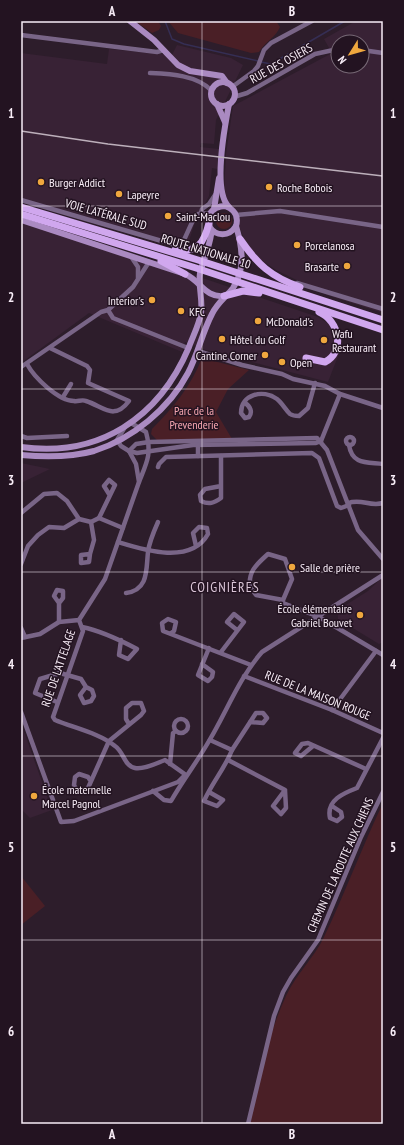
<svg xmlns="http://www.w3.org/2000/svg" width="404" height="1145" font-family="'PT Sans Narrow',sans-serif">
  <rect width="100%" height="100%" fill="#2d1d2b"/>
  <g fill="#382235" fill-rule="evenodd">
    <path d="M 356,21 L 383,21 L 383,313 L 327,295 L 276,270 L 258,258 L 246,243 L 224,191 L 226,154 L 233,106 L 332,53 L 324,39 ZM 338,42 L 362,42 L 362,66 L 338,66 Z"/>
    <polygon points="177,45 231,58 243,65 216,120 214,144 201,143 200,147 219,149 217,169 212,168 209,196 194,225 189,241 180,247 170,246 21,202 21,53 107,64 109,49 172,55"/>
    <polygon points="21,217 318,317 340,331 342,346 328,382 206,350 185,342 182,352 89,313 21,363"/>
    <polygon points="21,463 50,469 21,483"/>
    <polygon points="383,577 383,642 379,644 338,619 338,610 368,591"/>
    <polygon points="22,726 52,810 30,818 21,809"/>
  </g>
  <g fill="#4a1f26">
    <polygon points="135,21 158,21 161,26 159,30 152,33"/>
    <path d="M 168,21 L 276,21 L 280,27 C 276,37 265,42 259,52 L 251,53 L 178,33 Z"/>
    <circle cx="224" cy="221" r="8"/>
    <path d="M 202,358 L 249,370 L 228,389 L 216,412 L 232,439 L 157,440 L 151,434 L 152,429 C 173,408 191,386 202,358 Z"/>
    <path d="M 383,803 L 383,1124 L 248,1124 C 259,1080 267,1037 286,996 C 296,974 314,958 324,937 C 345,893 362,847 383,803 Z"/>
    <polygon points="21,876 45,906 21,925"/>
  </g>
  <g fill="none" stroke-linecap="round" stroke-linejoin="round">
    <g stroke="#352e54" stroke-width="1.5">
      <polyline points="165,21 172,39 184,44 258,61"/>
      <polyline points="261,62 271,64 345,21"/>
    </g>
    <g stroke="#796587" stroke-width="4.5">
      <polyline points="21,35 157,52 164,50"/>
      <polyline points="362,50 383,53"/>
      <path d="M 150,73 C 171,74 196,75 211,90"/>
      <polyline points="232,87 254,71 258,66 264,50 271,43 312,21"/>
      <polyline points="234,97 247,93 315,54 338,49"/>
      <polyline points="21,200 172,244 177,244 184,240 194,218 198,214 211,213"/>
      <polyline points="201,213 202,209 209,204 215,195"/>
      <polyline points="236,215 280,211 383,227"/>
      <polyline points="194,218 198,217 208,219"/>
      <polyline points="132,258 138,267 138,278"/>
      <polyline points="149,262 133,287 108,310 113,318 188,348"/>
      <polyline points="297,283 383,309"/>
      <polyline points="198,351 242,365 282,374 293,379 325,386 340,394 383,408"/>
      <path d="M 27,364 C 34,377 58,401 74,401 C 78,402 82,399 86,401 C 104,407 114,421 129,401 L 88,383 L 90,370 L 87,366 L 50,348"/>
      <polyline points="21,367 101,312 108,310"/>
      <polyline points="63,397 71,384"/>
      <path d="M 245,403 C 250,406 253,412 249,417 L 245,418 L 241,413 C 241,394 263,389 277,399 C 282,403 285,409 290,414 C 293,416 295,416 299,416 L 308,408 L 315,383"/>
      <path d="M 131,423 L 146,432 C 152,454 147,462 139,482"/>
      <path d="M 125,427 L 117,440 L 121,446 L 129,451 L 136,464 L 139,482 L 105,579 L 79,620 L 83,631 L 53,717 L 55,720 C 74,728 99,733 115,746 C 124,752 124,766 135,768 C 144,770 157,763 165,760 L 186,775"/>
      <polyline points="21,436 27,438 67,436"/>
      <circle cx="350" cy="441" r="4"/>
      <polyline points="321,441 340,394"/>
      <path d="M 349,445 C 352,465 367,462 383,464"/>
      <polyline points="129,451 136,444 149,442 317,438 327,450 358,530 383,559"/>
      <polyline points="129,451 137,453 193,445 316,443 321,441"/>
      <polyline points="198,456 198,445"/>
      <polyline points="158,467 159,464 166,457 312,453 319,458 337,506 341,508 349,505"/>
      <path d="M 221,486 L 205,489 L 200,495 L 201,501 C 209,505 214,503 221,498 L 221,456"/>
      <path d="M 348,503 C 362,498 369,507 383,503"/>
      <polyline points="21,513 44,494 57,493 67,501 79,519"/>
      <polyline points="99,518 115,485 109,480 104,486 109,494"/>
      <path d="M 118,542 C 144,550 191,565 208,534 L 207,528 L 199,527 L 193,533 L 196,546"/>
      <polyline points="90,554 89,562 81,563 81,555 90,554 94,540 91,522"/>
      <polyline points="21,564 28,546 38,535 49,527 64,528 79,519 91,522 99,518 123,528"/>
      <path d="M 126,593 C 149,590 146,569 148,552 C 149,543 154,531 158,522"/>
      <path d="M 283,600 L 256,595 L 250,587 C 248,571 257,564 268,554 L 285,559 L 292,579 L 283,600 L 283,603 L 319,617 L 383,655"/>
      <polyline points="59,603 63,598 63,591 57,590 54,596 59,603 59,622"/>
      <path d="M 82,627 C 102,631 120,640 137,649 L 128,659 L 119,655 L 121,640"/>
      <polyline points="21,628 25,637"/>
      <polyline points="171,633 174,631 176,622 168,619 162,623 163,631 251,665"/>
      <polyline points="21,638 40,634 59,622 79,620"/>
      <polyline points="221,652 244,622 234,614 227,622 237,630"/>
      <polyline points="202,664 213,672 212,677 208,681 198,675 209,648"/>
      <polyline points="244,676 332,710 383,733"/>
      <polyline points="57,702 35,693 40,679 60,673 81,679 86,687 80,695 84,703 91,701 94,696 92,690 86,687"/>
      <polyline points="332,710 376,651"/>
      <polyline points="21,712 61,822 74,821 178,782 183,777"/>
      <circle cx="181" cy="726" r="7"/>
      <polyline points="210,740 232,750 256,713 263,713 267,718 263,723 250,722"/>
      <polyline points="313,746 301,756 295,753 302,744 308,743 366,769"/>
      <polyline points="228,760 285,790 286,808 281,814 273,806 285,790"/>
      <polyline points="170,764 173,733 176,731"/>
      <polyline points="90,780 88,777 79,774 75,777 74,785 76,789 84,790 88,788 109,741 141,715 144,711 141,703 132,703 126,708 126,719 129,724"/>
      <path d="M 153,791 L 164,800 L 171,801 C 183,780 197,762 209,741 C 227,711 239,678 262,652 L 383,575"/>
      <path d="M 209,792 L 223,800 L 217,806 L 204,801 C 212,783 225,768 232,750"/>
      <path d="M 332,806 L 341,812 L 342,817 L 337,821 L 330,818 C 326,800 344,793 357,788 L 383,738"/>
      <polyline points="248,1124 274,1016 283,992 291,978 318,940 361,837 383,792"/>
    </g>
    <g stroke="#aa8ac1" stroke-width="6">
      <polyline points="130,21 154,40 178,65 190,71 222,76 227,83"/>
      <circle cx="223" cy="94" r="12"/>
      <polyline points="217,104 225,122"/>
      <path d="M 229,207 C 212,191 225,125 229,104"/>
      <polyline points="214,209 219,178"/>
      <path d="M 21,220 L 185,274 C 201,281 205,298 224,296"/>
      <path d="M 21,447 C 99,458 159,418 189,347 C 193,336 199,325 201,313 C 203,300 198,286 200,273 C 203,261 209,248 211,235 C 211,228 207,222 210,214 C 212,209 219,206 225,206 C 234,209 239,216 236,226 C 229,237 216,237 209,226"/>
      <path d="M 21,455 C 43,457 72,457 94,451 C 132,439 169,409 188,373 C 198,354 202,333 212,314 C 217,303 226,297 233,288 C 246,269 242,246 236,226"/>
    </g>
    <g stroke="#d0a7ee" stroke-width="7">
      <polyline points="21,207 198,260 383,320"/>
      <polyline points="21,214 196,268 383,330"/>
      <path d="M 240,239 C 257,264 271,277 300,287"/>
      <path d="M 175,250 C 198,253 204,243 209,223"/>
      <polyline points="161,261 185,274"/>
      <polyline points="224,296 243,291 259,293"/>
      <path d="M 306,358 L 325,362 C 345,352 340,321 319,312"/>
    </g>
    <polyline stroke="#bdb0bb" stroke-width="1.5" points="21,131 108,144 383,176"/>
  </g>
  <path fill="none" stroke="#f8edf7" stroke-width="1" stroke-opacity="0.55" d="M 202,21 L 202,1124M 21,206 L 383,206M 21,389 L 383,389M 21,572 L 383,572M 21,756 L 383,756M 21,940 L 383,940"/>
  <g fill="#efa73e" stroke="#231321" stroke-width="1.5">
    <circle cx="41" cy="182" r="4"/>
    <circle cx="269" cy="187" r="4"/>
    <circle cx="119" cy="194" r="4"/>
    <circle cx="168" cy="216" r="4"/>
    <circle cx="297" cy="245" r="4"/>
    <circle cx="347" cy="266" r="4"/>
    <circle cx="152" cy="300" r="4"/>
    <circle cx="181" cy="311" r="4"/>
    <circle cx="258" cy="321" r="4"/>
    <circle cx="222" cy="339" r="4"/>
    <circle cx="324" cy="340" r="4"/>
    <circle cx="265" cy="355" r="4"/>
    <circle cx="282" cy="362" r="4"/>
    <circle cx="292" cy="567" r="4"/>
    <circle cx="360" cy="615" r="4"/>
    <circle cx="34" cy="796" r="4"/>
  </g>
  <g text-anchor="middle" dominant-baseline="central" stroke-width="3" stroke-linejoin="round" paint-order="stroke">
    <g font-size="12" fill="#f8edf7" stroke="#231321">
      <text transform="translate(281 63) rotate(-29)">RUE DES OSIERS</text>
      <text transform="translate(106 214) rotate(16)">VOIE LATÉRALE SUD</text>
      <text transform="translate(206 251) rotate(17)">ROUTE NATIONALE 10</text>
      <text transform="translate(58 668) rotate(-71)">RUE DE L'ATTELAGE</text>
      <text transform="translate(318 695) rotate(22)">RUE DE LA MAISON ROUGE</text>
      <text transform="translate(340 865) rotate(-66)">CHEMIN DE LA ROUTE AUX CHIENS</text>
    </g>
    <g font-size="12" fill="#f8edf7" stroke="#231321" text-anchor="start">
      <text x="49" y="182">Burger Addict</text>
      <text x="277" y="187">Roche Bobois</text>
      <text x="127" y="194">Lapeyre</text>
      <text x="176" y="216">Saint-Maclou</text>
      <text x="305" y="245">Porcelanosa</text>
      <text x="339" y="266" text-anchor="end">Brasarte</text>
      <text x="144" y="300" text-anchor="end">Interior's</text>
      <text x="189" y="311">KFC</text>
      <text x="266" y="321">McDonald's</text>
      <text x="332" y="333">Wafu<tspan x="332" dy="14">Restaurant</tspan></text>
      <text x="230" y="339">Hôtel du Golf</text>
      <text x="257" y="355" text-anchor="end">Cantine Corner</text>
      <text x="290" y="362">Open</text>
      <text x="300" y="567">Salle de prière</text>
      <text x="352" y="608" text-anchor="end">École élémentaire<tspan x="352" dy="14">Gabriel Bouvet</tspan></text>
      <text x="42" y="789">École maternelle<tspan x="42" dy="14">Marcel Pagnol</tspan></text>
    </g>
    <g font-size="12" fill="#f8a7b1" stroke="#231321">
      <text x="194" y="410">Parc de la<tspan x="194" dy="14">Prevenderie</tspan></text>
    </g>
    <g font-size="14" letter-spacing="1" fill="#d9c4d6" stroke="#231321">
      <text x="225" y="587">COIGNIÈRES</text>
    </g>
  </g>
  <rect width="404" height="1145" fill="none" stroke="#231321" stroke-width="44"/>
  <g transform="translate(350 54) rotate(233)"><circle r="19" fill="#231321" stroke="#786a77"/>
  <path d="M0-3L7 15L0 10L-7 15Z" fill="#efa73e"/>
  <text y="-6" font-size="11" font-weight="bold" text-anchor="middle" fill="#f8edf7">N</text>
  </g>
  <rect x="22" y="22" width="360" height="1101" fill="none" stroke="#f8edf7" stroke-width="1.5"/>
  <g font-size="13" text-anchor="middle" font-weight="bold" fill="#f8edf7">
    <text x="112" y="16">A</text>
    <text x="292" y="16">B</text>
    <text x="11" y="118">1</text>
    <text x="393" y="118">1</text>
    <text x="11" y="302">2</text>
    <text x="393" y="302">2</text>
    <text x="11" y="485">3</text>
    <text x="393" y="485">3</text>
    <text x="11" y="669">4</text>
    <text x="393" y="669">4</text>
    <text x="11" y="852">5</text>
    <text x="393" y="852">5</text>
    <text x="11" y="1036">6</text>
    <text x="393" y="1036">6</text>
    <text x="112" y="1139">A</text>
    <text x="292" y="1139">B</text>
  </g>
</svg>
